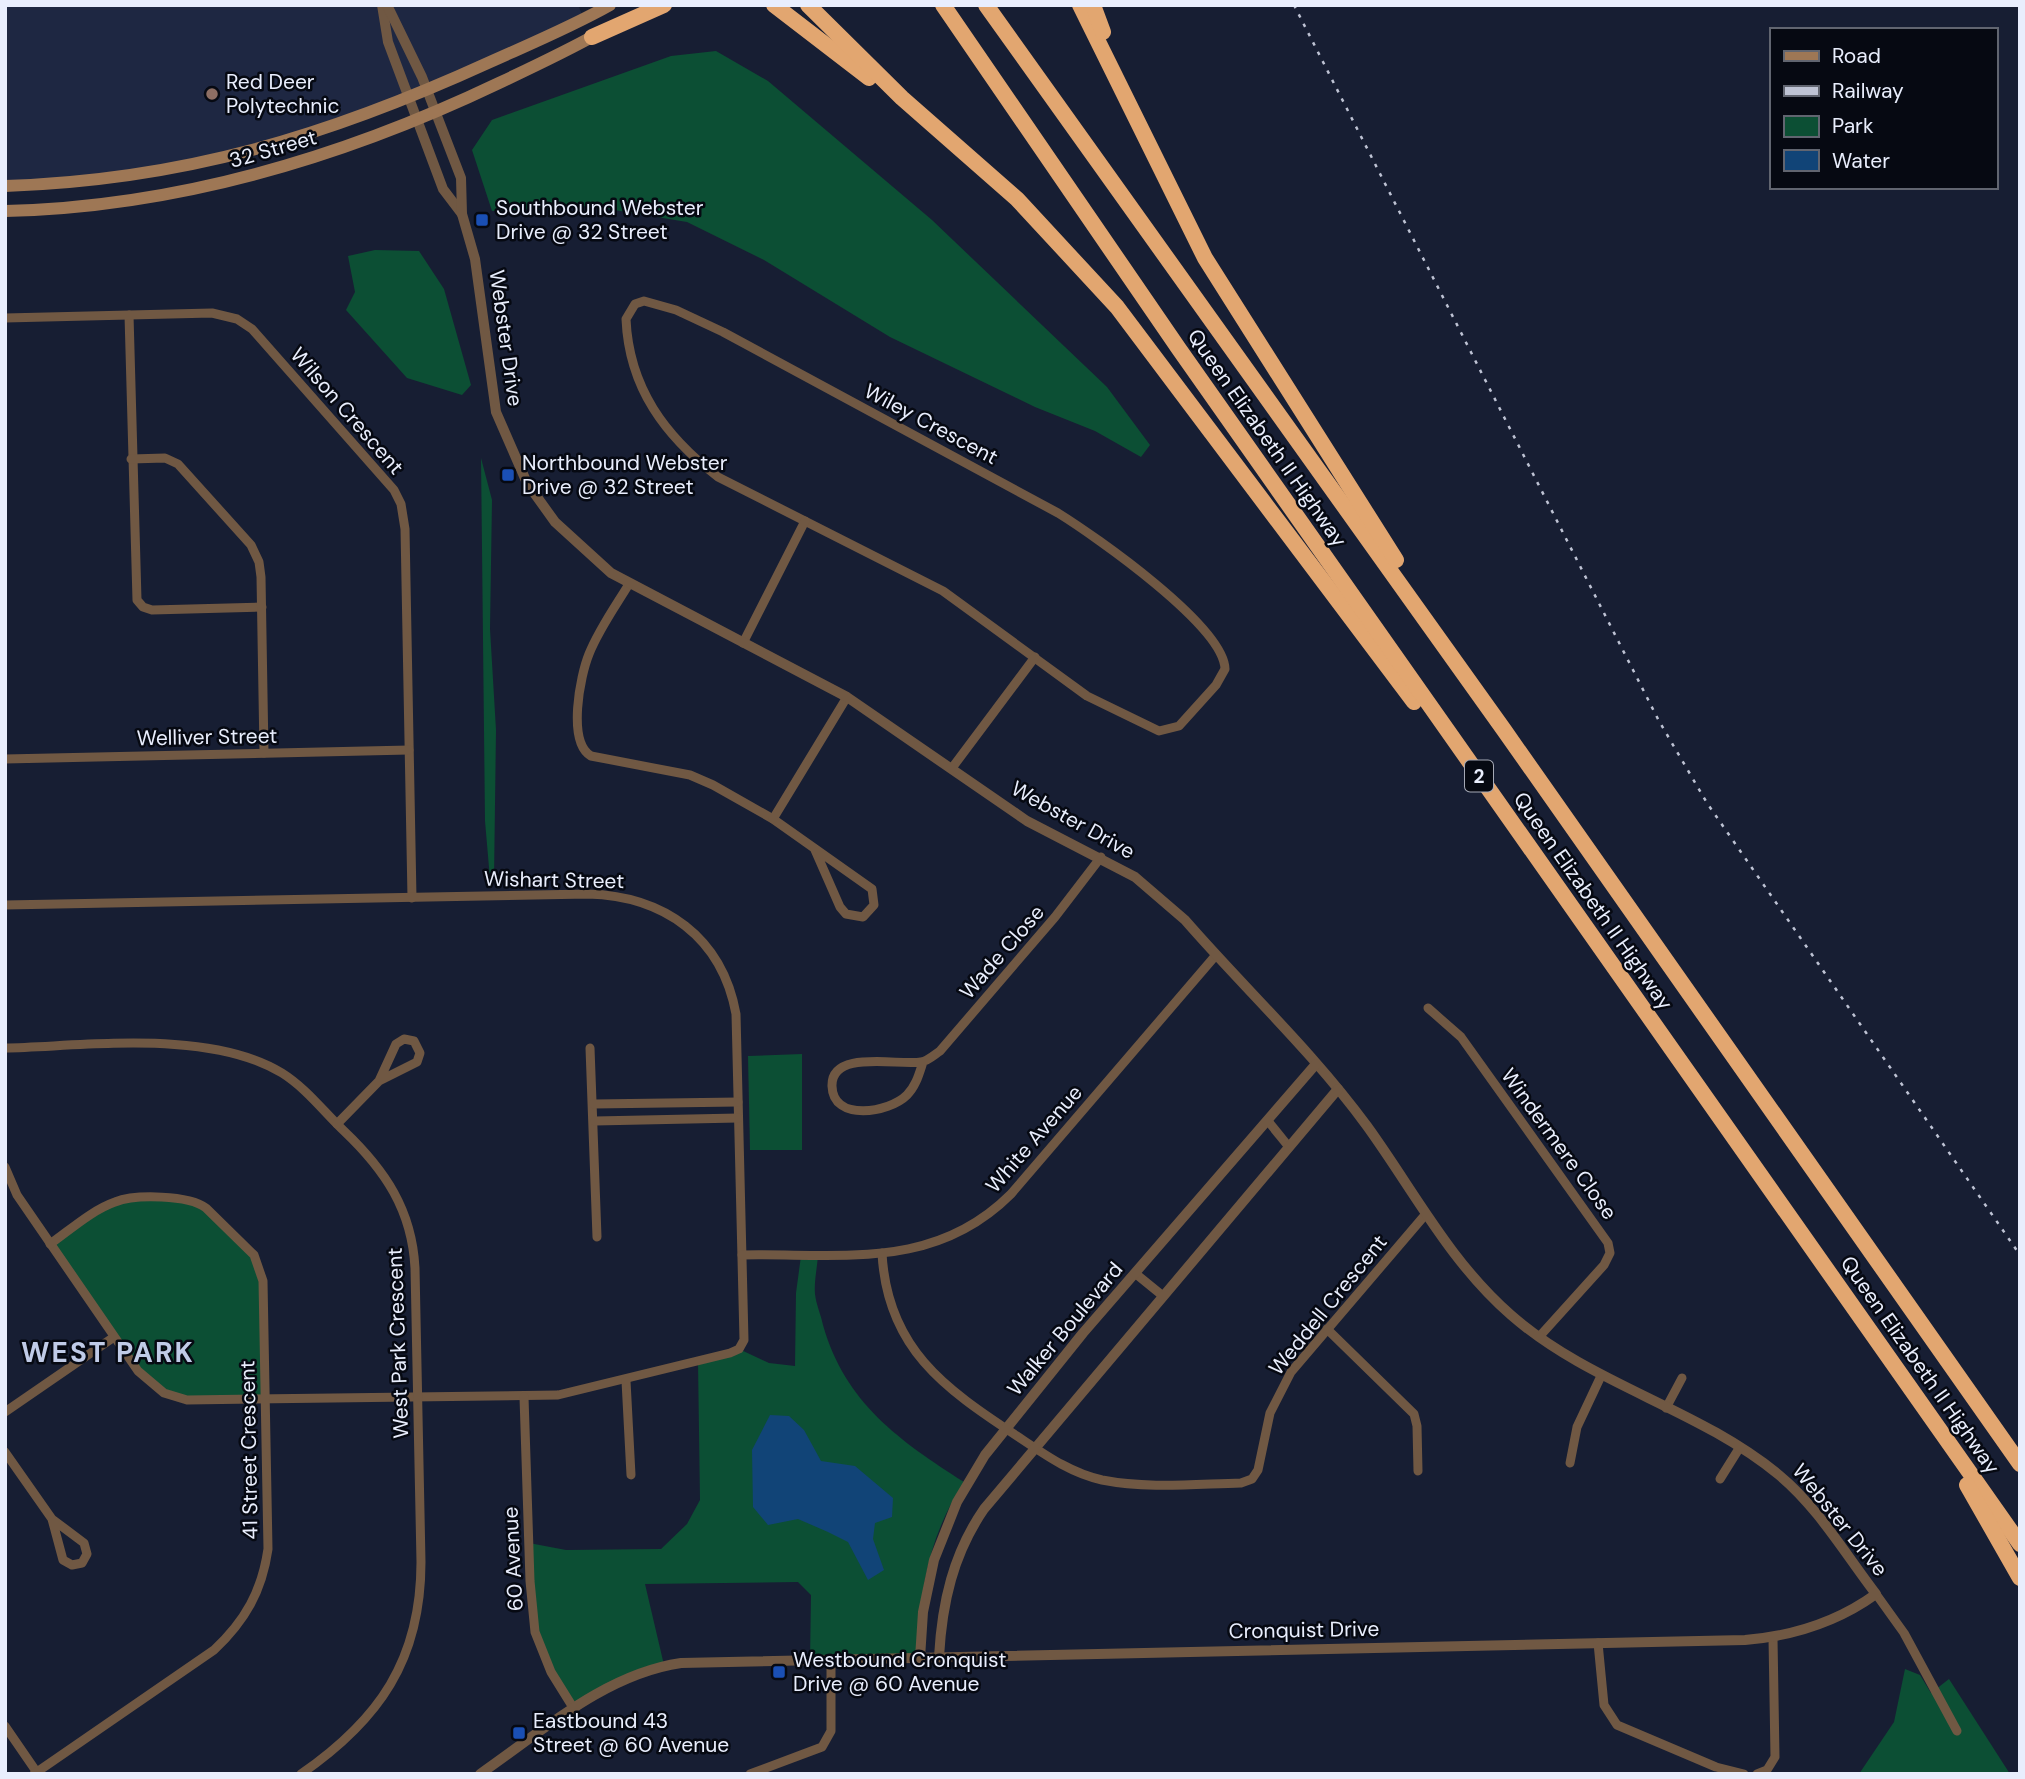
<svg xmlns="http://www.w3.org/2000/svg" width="2025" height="1779" font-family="'DM Sans',sans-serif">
  <rect width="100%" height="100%" fill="#171e33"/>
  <polygon fill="#1e2742" points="5,5 578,5 584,19 428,91 236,156 5,186"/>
  <g fill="#0c4f34">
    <polygon points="716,51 768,81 932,220 1107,387 1150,445 1141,457 1095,431 1035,407 890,337 764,260 687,222 590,206 492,211 472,150 492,120 671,56"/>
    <polygon points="375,250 419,251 444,289 471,385 462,395 407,378 346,310 355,292 348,256"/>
    <polygon points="481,458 492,500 490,629 496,730 494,879 490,879 485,821"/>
    <polygon points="802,1054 802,1150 750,1150 748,1056"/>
    <polygon points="121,1200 193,1201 258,1262 266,1401 200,1401 154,1386 50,1244"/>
    <path d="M 801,1256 L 818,1256 C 817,1268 814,1282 815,1294 C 816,1304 821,1315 823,1325 C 845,1403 900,1441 964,1482 C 929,1535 917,1596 920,1658 L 810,1661 L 811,1595 L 798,1582 L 645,1584 L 664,1665 L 574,1709 L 535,1632 L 529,1543 L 566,1550 L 661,1549 L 687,1524 L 700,1500 L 698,1362 L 739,1349 L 769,1363 L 795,1366 L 796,1293 Z"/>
    <polygon points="1905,1669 1920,1675 1931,1693 1949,1679 2010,1774 1859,1774 1894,1722"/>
  </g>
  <polygon fill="#147" points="770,1415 789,1416 804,1430 821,1461 855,1466 893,1498 892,1517 875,1523 873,1539 884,1570 868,1580 848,1542 828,1532 798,1519 768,1525 753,1507 752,1450"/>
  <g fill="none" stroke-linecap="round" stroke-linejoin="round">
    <g stroke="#705843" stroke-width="9">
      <path d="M 644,301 L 676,310 L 723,332 L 1058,513 C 1095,536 1224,626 1225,669 L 1216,685 L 1179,726 L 1159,731 L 1087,696 L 943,591 L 718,477 C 665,436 629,388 626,319 L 635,304 Z"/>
      <polyline points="129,315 137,600 143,607 152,610 262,607"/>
      <polyline points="5,318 212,313 237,319 252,329 394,490 401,504 405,529 412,898"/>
      <polyline points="131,459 165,458 178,464 251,545 259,562 261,577 264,753"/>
      <path d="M 629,584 C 615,607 599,629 589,654 C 580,676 567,742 591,756 L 690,775 L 713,785 L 773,819 L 872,889 L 874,905 L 863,917 L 846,914 L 840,907 L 815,850"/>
      <polyline points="743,643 805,521"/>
      <polyline points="5,759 409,750"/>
      <polyline points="952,768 1035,657"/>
      <polyline points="773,819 847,697"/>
      <path d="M 5,905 L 588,894 C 664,896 722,937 736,1014 L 744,1340 L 739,1349 L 730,1353 L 558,1395 L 187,1400 L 164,1393 L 138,1371 L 17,1195 L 5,1167"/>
      <polyline points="1428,1008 1461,1037 1608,1243 1610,1253 1604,1265 1539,1337"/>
      <path d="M 5,1048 C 88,1046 210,1029 282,1073 C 306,1088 324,1112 344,1131 C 385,1170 412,1210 415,1268 L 421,1562 C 421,1660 379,1720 301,1774"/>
      <polyline points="590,1048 597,1237"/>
      <path d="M 923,1062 C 919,1074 916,1086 907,1095 C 889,1113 833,1122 832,1086 C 831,1049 899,1066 921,1062 C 928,1061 934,1055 940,1051 L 1055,917 L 1101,857"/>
      <polyline points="594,1104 738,1102"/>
      <polyline points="595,1121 738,1118"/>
      <polyline points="1268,1121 1289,1147"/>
      <polyline points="337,1124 379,1081 417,1062 420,1053 414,1041 404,1039 396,1044 379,1081"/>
      <path d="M 882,1253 C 887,1348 944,1388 1017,1436 C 1044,1454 1070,1473 1102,1480 C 1148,1489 1195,1484 1241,1483 L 1252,1479 L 1258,1470 L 1270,1413 L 1291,1372 L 1425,1215"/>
      <path d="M 742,1255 C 842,1253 934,1271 1011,1194 L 1216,955"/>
      <polyline points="1136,1274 1163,1296"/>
      <polyline points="1327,1329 1414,1414 1417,1426 1418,1471"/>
      <polyline points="626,1381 631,1475"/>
      <polyline points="524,1397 530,1581 535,1632 551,1672 574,1709"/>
      <polyline points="1666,1408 1682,1378"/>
      <polyline points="5,1412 114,1337"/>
      <polyline points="5,1452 52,1519 84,1543 87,1554 82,1563 72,1565 63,1560 52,1519"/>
      <polyline points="1570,1463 1577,1427 1601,1376"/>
      <polyline points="1720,1479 1740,1447"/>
      <polyline points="1876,1594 1904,1633 1957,1731"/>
      <polyline points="1598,1643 1604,1705 1617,1725 1716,1767 1744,1774"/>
      <polyline points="5,1726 38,1774"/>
      <path d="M 34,1774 L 214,1650 C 245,1621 262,1591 268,1549 L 263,1281 L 254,1255 L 206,1208 C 189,1195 135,1194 115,1202 C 92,1210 70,1230 50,1244"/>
      <polyline points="750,1774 822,1747 831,1731 831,1660"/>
      <polyline points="1757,1774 1767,1770 1775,1757 1773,1638"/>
    </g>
    <g stroke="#705843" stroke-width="10">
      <polyline points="382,5 388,42 443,189 462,214"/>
      <path d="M 387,5 L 422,77 L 461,178 L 462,214 L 475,259 L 496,412 L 527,483 L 555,522 L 611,573 L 847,697 L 1027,821 L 1135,877 L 1185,920 C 1245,989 1313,1052 1367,1126 C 1414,1191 1450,1262 1511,1315 C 1591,1385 1698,1408 1779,1475 C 1817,1506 1846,1555 1876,1594 C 1836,1623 1793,1636 1745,1640 L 681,1663 C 605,1674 541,1732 480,1774"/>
      <path d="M 939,1657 C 942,1603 953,1554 984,1509 L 1338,1089"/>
      <polyline points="920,1658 923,1612 934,1560 957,1502 985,1455 1083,1333 1316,1064"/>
    </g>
    <g stroke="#9e7755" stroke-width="12">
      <path d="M 5,186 C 184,180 328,136 490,62 C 530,44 571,27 610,5"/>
      <path d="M 5,211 C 179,207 344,157 499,83 C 533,67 567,51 599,33"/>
    </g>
    <g stroke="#e2a670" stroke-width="16">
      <polyline points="774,5 869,78"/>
      <polyline points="808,5 902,98 1017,199 1117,307 1414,702"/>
      <polyline points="943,5 1179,349 2020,1544"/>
      <polyline points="986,5 1504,730 2020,1464"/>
      <polyline points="1080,5 1205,258 1396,560"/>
      <polyline points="1093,5 1103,32"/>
      <polyline points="592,37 664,5"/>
      <polyline points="1967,1485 2020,1578"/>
    </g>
    <polyline stroke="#bec3d4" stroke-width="2.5" stroke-dasharray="3.5 7" stroke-linecap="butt" points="1294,5 1659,721 1707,803 2020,1255"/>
  </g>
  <circle fill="#8d6e63" stroke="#060912" stroke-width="2.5" cx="212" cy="94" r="7"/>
  <g fill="#1a4fb4" stroke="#060912" stroke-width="2.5">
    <rect x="475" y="213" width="14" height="14" rx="3.5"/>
    <rect x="501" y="468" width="14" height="14" rx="3.5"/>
    <rect x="772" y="1665" width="14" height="14" rx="3.5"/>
    <rect x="512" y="1726" width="14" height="14" rx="3.5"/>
  </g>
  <g text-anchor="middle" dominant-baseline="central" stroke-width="5" stroke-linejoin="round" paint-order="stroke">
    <rect fill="#060912" stroke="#a5a9b6" stroke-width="2" x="1465" y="760.5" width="28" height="31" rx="5"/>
    <g font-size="19" font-weight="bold" fill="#e9eefd">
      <text x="1479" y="776">2</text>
    </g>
    <g font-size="21" fill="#e9eefd" stroke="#060912" text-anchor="start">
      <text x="226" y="82">Red Deer<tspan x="226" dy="24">Polytechnic</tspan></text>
      <text x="496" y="208">Southbound Webster<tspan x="496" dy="24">Drive @ 32 Street</tspan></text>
      <text x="522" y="463">Northbound Webster<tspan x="522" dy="24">Drive @ 32 Street</tspan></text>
      <text x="793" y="1660">Westbound Cronquist<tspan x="793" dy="24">Drive @ 60 Avenue</tspan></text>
      <text x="533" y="1721">Eastbound 43<tspan x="533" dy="24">Street @ 60 Avenue</tspan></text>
    </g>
    <g font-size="21" fill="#e9eefd" stroke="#060912">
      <text transform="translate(273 149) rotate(-16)">32 Street</text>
      <text transform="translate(506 338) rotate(82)">Webster Drive</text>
      <text transform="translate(347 411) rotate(49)">Wilson Crescent</text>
      <text transform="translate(931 424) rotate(28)">Wiley Crescent</text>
      <text transform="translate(1267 438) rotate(55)">Queen Elizabeth II Highway</text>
      <text transform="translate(207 737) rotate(-1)">Welliver Street</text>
      <text transform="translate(1073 820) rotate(29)">Webster Drive</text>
      <text transform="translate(554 880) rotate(1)">Wishart Street</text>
      <text transform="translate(1593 901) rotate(55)">Queen Elizabeth II Highway</text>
      <text transform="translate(1002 952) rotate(-49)">Wade Close</text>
      <text transform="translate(1034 1139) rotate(-49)">White Avenue</text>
      <text transform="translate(1559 1144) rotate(54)">Windermere Close</text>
      <text transform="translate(1328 1305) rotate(-51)">Weddell Crescent</text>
      <text transform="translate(1065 1329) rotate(-50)">Walker Boulevard</text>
      <text transform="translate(398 1343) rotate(-92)">West Park Crescent</text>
      <text transform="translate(1920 1365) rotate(55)">Queen Elizabeth II Highway</text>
      <text transform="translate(249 1450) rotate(-91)">41 Street Crescent</text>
      <text transform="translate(1840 1520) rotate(51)">Webster Drive</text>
      <text transform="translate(513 1559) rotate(-93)">60 Avenue</text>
      <text transform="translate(1304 1630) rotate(-1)">Cronquist Drive</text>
    </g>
    <g font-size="28" font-weight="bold" letter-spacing="2" fill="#c0cbe7" stroke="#060912">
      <text x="108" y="1352">WEST PARK</text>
    </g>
  </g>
  <rect width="2025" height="1779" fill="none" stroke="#e9eefd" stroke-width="14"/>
  <rect x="1770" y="28" width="228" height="161" fill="#060912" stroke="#616570" stroke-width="2"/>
  <rect x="1784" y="51" width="35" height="10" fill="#9e7755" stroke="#616570" stroke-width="2"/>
  <text x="1832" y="63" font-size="21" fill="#e9eefd">Road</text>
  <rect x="1784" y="86" width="35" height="10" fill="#bec3d4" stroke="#616570" stroke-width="2"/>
  <text x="1832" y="98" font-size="21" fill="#e9eefd">Railway</text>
  <rect x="1784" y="116" width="35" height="21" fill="#0c4f34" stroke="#616570" stroke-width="2"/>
  <text x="1832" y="133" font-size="21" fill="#e9eefd">Park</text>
  <rect x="1784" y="150" width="35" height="21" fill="#114477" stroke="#616570" stroke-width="2"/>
  <text x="1832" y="168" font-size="21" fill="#e9eefd">Water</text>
</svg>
